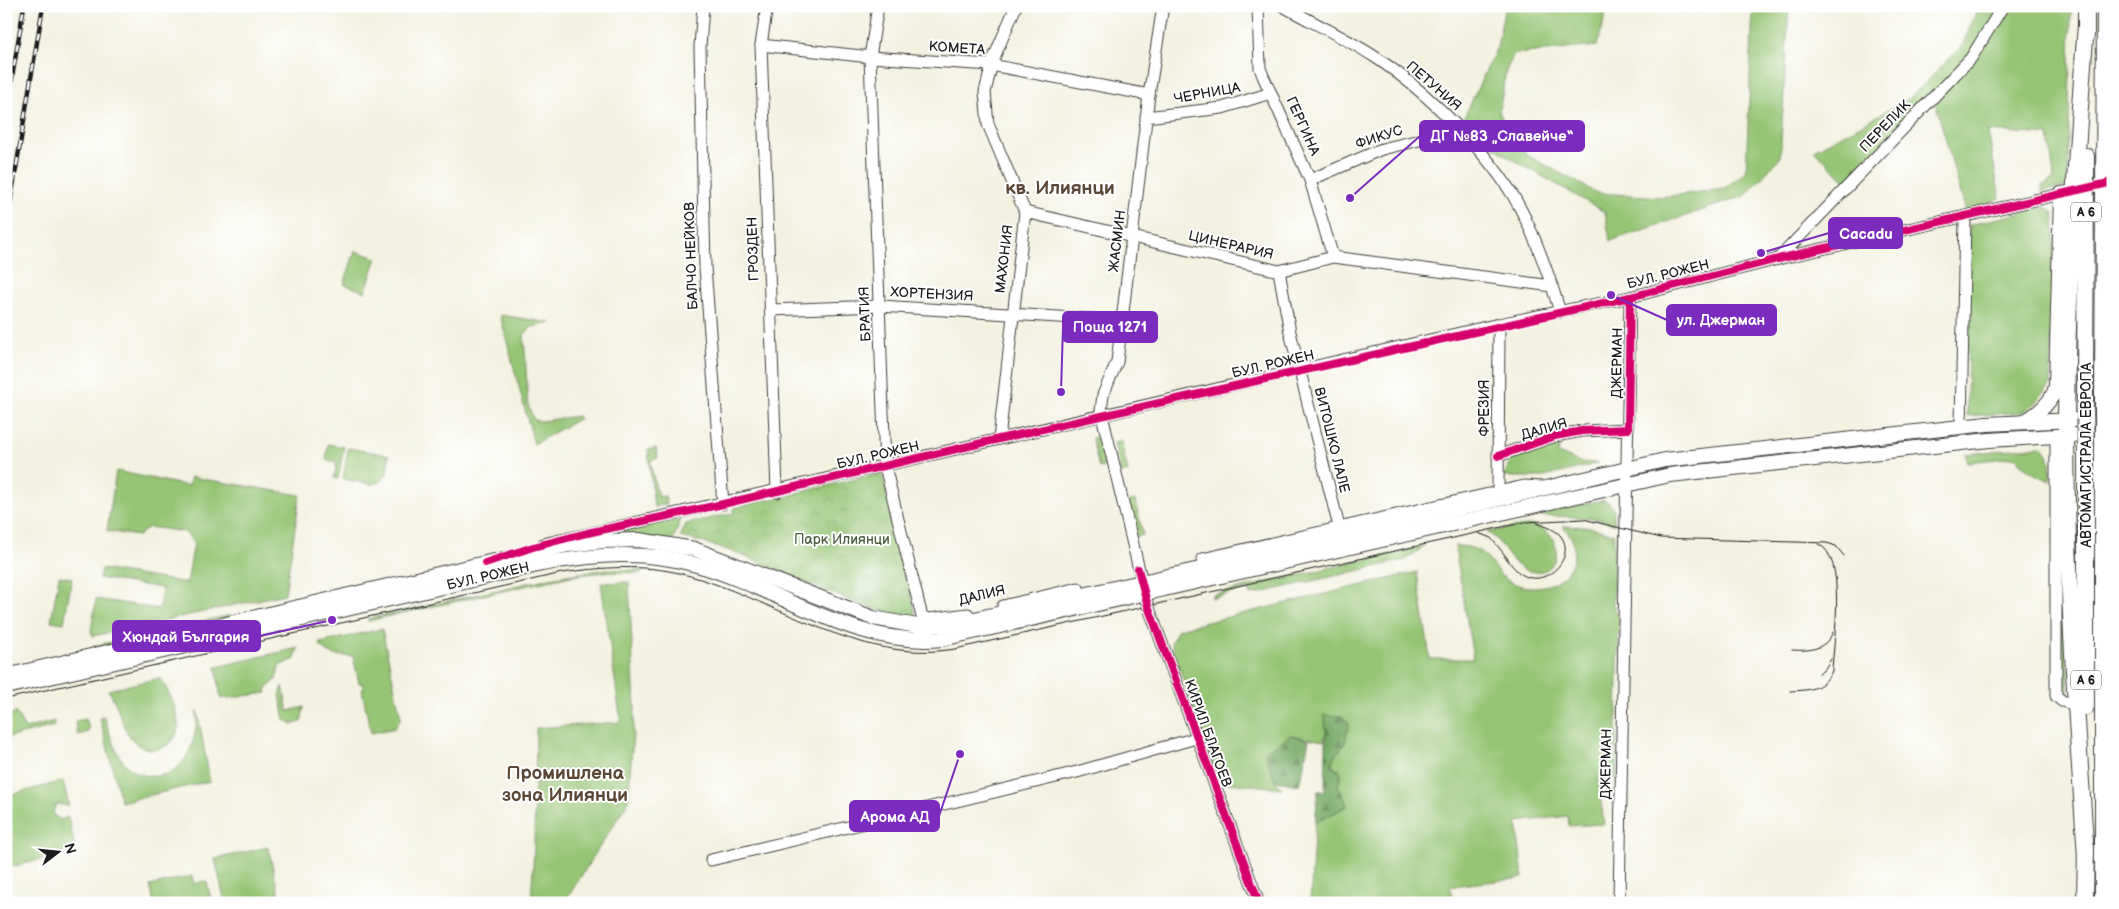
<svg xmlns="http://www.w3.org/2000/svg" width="2119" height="909" font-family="'Balsamiq Sans',sans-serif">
  <defs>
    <pattern id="forest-firs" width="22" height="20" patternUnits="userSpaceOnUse" patternTransform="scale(1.25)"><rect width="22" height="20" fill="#78aa66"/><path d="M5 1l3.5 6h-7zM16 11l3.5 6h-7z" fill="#628a53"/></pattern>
    <pattern id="park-crowns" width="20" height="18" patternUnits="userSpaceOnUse" patternTransform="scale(1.25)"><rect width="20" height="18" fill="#96c574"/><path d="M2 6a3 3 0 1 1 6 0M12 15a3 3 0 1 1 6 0" fill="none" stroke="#81a964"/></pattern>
  </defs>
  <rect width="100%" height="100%" fill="#fff"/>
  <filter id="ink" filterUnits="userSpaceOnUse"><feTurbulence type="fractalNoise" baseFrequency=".02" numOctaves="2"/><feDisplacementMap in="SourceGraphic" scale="10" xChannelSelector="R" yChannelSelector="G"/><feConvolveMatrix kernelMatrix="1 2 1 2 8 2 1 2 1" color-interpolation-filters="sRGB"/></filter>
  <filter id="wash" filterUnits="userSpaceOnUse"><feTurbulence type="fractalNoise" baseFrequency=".0096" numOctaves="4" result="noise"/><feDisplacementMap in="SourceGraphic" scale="20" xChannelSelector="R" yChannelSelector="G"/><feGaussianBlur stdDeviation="1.12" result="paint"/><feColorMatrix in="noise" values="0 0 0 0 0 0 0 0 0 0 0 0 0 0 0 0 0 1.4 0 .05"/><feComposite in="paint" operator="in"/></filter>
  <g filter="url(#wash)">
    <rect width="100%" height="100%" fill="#f3f1e0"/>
    <g fill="#96c574" stroke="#597048">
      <polygon points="1505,6 1608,6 1597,46 1514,54 1506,71 1499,112 1509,131 1527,155 1597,193 1662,197 1723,189 1746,172 1753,6 1789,6 1780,158 1745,196 1610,241 1605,212 1512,159 1461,124 1497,47"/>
      <polygon points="1979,6 2071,6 2068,186 2042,192 2042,186 2054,179 2049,135 1988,131 2000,198 1966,212 1934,98 1849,184 1814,150 1909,99 1962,46"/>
      <polygon points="2046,207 2053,212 2055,217 2050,386 2030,408 2023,412 1967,416 1969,225"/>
      <polygon points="355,251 377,258 365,292 344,284"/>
      <polygon points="500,315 551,323 532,327 524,335 528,405 534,420 542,421 578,416 580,418 534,444"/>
      <polygon points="2042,426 2043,430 1968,435 1710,463 1654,472 1653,469 1676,464 1929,435"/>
      <polygon points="1099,436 1106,466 1099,468 1092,438"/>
      <polygon points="1561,440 1558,453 1579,462 1599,463 1544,477 1504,477 1511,460 1517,455"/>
      <polygon points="1121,441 1128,472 1121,473 1114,443"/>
      <polygon points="328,444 344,447 338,479 334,478 337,462 326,460"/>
      <path d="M 2041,446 C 2053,455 2050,468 2050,481 L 2029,471 L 2016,457 L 1967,462 L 1966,454 Z"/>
      <polygon points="348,448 389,455 387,473 381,482 371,484 343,479"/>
      <polygon points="656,448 658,458 650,461 658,497 665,496 667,504 654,507 648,450"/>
      <polygon points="2060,461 2069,700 2061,695"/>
      <polygon points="116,471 188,486 191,477 300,495 285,594 93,636 91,631 96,599 159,609 162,588 99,578 101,569 187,583 194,543 185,532 149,527 138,536 107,531"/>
      <polygon points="1135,500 1143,535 1136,537 1128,502"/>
      <path d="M 1603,500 C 1616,504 1614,513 1614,524 C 1588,514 1560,518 1532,515 Z"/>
      <polygon points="681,519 673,540 588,536"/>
      <path d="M 1532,525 C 1568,533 1561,579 1529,571 C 1509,566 1504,541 1487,532 Z"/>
      <path d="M 1562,526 L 1589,527 L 1614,534 L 1613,605 L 1619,618 L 1616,778 L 1598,779 L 1604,824 L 1569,826 L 1568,816 L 1517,822 L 1523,878 L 1450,886 L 1453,903 L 1310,903 L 1315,823 L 1347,806 L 1338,788 L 1332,761 L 1345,743 L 1325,715 L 1327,730 L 1324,741 L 1290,735 L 1275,781 L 1282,788 L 1218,782 L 1171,643 L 1178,629 L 1417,572 L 1430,659 L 1473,659 L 1455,546 C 1462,546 1471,547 1477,550 C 1488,556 1493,568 1502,576 C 1525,597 1572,588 1574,553 C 1575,542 1570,533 1562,526 Z"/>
      <polygon points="1425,546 1405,560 1251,595 1249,589 1212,598 1212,595"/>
      <polygon points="605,569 641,570 641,573 606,572 570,576 368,621 368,619 550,578"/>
      <polygon points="59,576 72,578 64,623 51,621"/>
      <polygon points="629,582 635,708 628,802 564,903 531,903 534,849 536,728 621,722 601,583"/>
      <polygon points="231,615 232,617 97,647 92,646"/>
      <path d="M 382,629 L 401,718 L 395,728 L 371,733 L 362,690 L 364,689 L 362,683 L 359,683 L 353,656 C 339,656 326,656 319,643 Z"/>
      <polygon points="298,648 295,659 279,666 276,680 266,689 267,693 221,699 216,667"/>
      <path d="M 160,678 C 168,689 178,710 178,724 C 179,746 153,756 137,744 C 121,732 120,705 108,690 Z"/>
      <polygon points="283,686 288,711 304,707 301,722 293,724 285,720 280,695"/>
      <path d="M 197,710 L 210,781 L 121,802 L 100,718 L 104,716 C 110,733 115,756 129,768 C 136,774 145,776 154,776 C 187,776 198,738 197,710 Z"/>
      <polygon points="16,713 25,729 54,721 55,726 6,738 6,715"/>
      <polygon points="86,719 89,728 88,732 78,735 75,721"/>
      <polygon points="63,781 69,806 57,804 54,809 53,814 60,820 68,817 76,851 6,868 6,796"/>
      <polygon points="268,847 281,903 225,903 215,859"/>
      <polygon points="192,876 194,884 204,881 207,883 212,903 154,903 150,886"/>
    </g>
    <g fill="url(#forest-firs)" stroke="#4a6341">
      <path d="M 1324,715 L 1342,716 L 1349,724 L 1345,743 L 1332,761 L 1332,767 L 1341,771 L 1338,787 L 1343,792 L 1347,806 L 1315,823 L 1318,791 L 1325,791 C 1325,767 1328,736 1324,715 Z"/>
      <polygon points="1290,735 1309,740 1300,785 1275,781 1265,752"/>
    </g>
    <path fill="url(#park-crowns)" stroke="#597048" d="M 882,473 L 916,615 L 914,616 C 887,615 859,604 834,594 C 783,574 733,547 680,537 L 686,524 L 734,513 L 733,508 Z"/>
  </g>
  <g filter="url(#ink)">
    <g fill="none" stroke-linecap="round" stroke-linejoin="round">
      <polyline stroke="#d3d1c3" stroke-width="11" stroke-dasharray="11 5.5" stroke-linecap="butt" points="2079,703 2113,703"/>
      <g stroke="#3c3c39" stroke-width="13">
        <g id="minor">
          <polyline points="703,6 700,47 705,267 723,504"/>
          <polyline points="767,6 761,45 777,492"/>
          <polyline points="878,6 870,57 885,466 922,617 929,619 968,614"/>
          <polyline points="1163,6 1149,95 1117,362 1103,395 1101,411 1147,603 1259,903"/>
          <polyline points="1258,6 1260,68 1263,76 1310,180 1333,257"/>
          <path d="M 1283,6 C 1313,23 1346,38 1375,57 C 1424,89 1492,155 1519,206 C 1537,240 1549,275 1560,312"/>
          <polyline points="761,45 870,57 991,65 1149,95"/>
          <polyline points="1146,117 1222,108 1271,93"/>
          <polyline points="1310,180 1382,149 1461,130"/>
          <polyline points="1025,212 1279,271 1333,257 1552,286"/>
          <polyline points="1778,259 1971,58 2003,6"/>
          <polyline points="1279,271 1290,332 1339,527"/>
          <polyline points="770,310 880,306 1122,321"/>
          <polyline points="1961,426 1965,217"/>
          <polyline points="2056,436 2056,696 2062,701 2069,703"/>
          <polyline points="999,439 1025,212 988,124 985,92 993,60 1016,6"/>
          <polyline points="1498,456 1555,436 1582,431 1628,429"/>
          <polyline points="1498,491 1499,324"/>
          <polyline points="543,544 1499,324 1630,297 1778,259 2061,194"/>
          <polyline points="1202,559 1524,486 1542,487"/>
          <polyline points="1003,606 1078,588"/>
          <polyline points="711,860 1077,772 1196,738"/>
          <polyline points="1619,903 1630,297"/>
        </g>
      </g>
      <g stroke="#3c3c39" stroke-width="16">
        <g id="major">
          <path d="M 2025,421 C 2038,414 2053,401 2056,386 L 2061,194 L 2068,193"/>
          <polyline points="6,676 485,563 568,545 603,541 639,540 694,549 873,618 923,627 952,624 1236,561 1665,460 1987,424 2074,420"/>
          <path d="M 6,687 L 542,564 C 595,554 644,550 697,565 C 778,588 855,648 942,639 L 1670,475 L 1989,440 L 2074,435"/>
        </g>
      </g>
      <g stroke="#3c3c39" stroke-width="18">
        <g id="highway">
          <polyline points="2086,36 2086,6"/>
          <polyline points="2085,398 2086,156"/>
          <polyline points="2103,398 2105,6"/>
          <polyline points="2086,456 2086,707"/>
          <path d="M 2086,856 C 2076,711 2066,567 2066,422 C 2067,289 2076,157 2086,25"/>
          <polyline points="2085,903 2086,846"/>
          <polyline points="2103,903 2103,456"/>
        </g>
      </g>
      <use href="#minor" stroke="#fff" stroke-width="11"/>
      <use href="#major" stroke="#fff" stroke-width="14"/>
      <use href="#highway" stroke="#fff" stroke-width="16"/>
      <g stroke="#1c1c1c" stroke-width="1">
        <polyline points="1478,533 1491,538 1509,560"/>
        <path d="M 1504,556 C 1510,562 1515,571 1523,575 C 1547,589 1580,554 1558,533 C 1552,528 1544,526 1537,523"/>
        <path d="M 1792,650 C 1810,651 1825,650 1833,632"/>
        <polyline points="1819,673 1824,670 1831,659"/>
        <path d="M 1790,691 C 1809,690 1823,690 1832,671 C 1833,644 1848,555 1818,544"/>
        <path d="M 6,699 L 562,573 C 603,567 643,564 683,574 C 775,598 856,665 955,649 L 1525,522 L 1583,519 L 1661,538 L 1827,543 L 1836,546 L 1844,556"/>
      </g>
      <g stroke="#1c1c1c" stroke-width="4.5">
        <g id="rail">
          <polyline points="6,114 24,6"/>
          <polyline points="6,229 43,6"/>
        </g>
      </g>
      <use href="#rail" stroke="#fff" stroke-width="2.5" stroke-dasharray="8" stroke-linecap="butt"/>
      <g stroke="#3c3c39" stroke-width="18" stroke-linecap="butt">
        <g id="highway-bridge">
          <polyline points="2085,398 2086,456"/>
          <polyline points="2103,398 2103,456"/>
        </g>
      </g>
      <use href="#highway-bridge" stroke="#fff" stroke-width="16"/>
      <g stroke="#fff" stroke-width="11">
        <g id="cycleway">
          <polyline points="1498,456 1555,436 1582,431 1628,429 1630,297"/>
          <polyline points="485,563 533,547 587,533 723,504 999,439 1630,297 1778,259 2113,182"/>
          <polyline points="1138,569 1148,606 1259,903"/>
        </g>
      </g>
      <use href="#cycleway" stroke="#d6006c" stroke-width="8"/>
    </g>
  </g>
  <g text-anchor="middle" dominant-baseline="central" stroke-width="4" stroke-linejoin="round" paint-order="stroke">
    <g fill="#fff" stroke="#606060" stroke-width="1">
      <rect x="2071" y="202.5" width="30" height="19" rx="4"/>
      <rect x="2071" y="670.5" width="30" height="19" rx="4"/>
    </g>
    <g font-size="12" font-weight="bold" fill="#1c1c1c">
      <text x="2086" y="212">A 6</text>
      <text x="2086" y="680">A 6</text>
    </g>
    <g font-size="14" fill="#1c1c1c" stroke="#fff">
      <text transform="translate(957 48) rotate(4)">КОМЕТА</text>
      <text transform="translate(1434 86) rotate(41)">ПЕТУНИЯ</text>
      <text transform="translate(1207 93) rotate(-10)">ЧЕРНИЦА</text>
      <text transform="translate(1303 126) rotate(66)">ГЕРГИНА</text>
      <text transform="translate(1885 126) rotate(-46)">ПЕРЕЛИК</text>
      <text transform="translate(1379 137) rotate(-18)">ФИКУС</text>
      <text transform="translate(1117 241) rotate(-83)">ЖАСМИН</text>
      <text transform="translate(1231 245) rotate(13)">ЦИНЕРАРИЯ</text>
      <text transform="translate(753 249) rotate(-92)">ГРОЗДЕН</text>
      <text transform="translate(691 256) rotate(-92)">БАЛЧО НЕЙКОВ</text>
      <text transform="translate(1004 259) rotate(-83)">МАХОНИЯ</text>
      <text transform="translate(1668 274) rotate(-14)">БУЛ. РОЖЕН</text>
      <text transform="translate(932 294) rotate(3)">ХОРТЕНЗИЯ</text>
      <text transform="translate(865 314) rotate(-92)">БРАТИЯ</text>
      <text transform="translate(1617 363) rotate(-89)">ДЖЕРМАН</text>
      <text transform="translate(1273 364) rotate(-13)">БУЛ. РОЖЕН</text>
      <text transform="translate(1484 408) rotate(-90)">ФРЕЗИЯ</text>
      <text transform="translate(1544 429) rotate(-16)">ДАЛИЯ</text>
      <text transform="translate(1332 440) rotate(76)">ВИТОШКО ЛАЛЕ</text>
      <text transform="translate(878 455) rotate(-13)">БУЛ. РОЖЕН</text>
      <text transform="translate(2086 455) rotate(-90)">АВТОМАГИСТРАЛА ЕВРОПА</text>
      <text transform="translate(488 576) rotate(-13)">БУЛ. РОЖЕН</text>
      <text transform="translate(982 595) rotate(-13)">ДАЛИЯ</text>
      <text transform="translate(1208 733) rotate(70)">КИРИЛ БЛАГОЕВ</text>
      <text transform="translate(1606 764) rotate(-89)">ДЖЕРМАН</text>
    </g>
    <g font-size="14" fill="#4d603f" stroke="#fff">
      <text x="842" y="539">Парк Илиянци</text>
    </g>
    <g font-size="19" font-weight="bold" fill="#5a4736" stroke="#fff">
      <text x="1060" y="188">кв. Илиянци</text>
      <text x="565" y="773">Промишлена<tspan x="565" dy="22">зона Илиянци</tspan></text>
    </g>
  </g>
  <path fill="none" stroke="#7b2cbf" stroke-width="2" d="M1350 198L1420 136M1761 253L1829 233M1611 295L1667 320M1061 392L1063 327M332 620L260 636M960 754L939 816"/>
  <g fill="#7b2cbf" stroke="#fff" stroke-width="2">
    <circle cx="1350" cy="198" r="5"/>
    <circle cx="1761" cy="253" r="5"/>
    <circle cx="1611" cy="295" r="5"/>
    <circle cx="1061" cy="392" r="5"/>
    <circle cx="332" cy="620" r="5"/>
    <circle cx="960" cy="754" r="5"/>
  </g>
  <g fill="#7b2cbf" stroke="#7b2cbf" stroke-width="2">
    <rect x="1420" y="121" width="164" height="30" rx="5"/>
    <rect x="1829" y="218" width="73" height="30" rx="5"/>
    <rect x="1667" y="305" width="109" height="30" rx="5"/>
    <rect x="1063" y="312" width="94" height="30" rx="5"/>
    <rect x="113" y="621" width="147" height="30" rx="5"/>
    <rect x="850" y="801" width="89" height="30" rx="5"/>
  </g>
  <g font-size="15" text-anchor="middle" font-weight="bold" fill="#fff">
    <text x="1502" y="141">ДГ №83 „Славейче“</text>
    <text x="1866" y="239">Cacadu</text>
    <text x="1721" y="325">ул. Джерман</text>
    <text x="1110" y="332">Поща 1271</text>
    <text x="186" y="642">Хюндай България</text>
    <text x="895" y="822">Арома АД</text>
  </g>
  <rect width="2119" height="909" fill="none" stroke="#fff" stroke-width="25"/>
  <g transform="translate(58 852) rotate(74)" stroke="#ffffff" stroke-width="4" paint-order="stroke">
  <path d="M0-4L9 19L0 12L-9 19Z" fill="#1c1c1c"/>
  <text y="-8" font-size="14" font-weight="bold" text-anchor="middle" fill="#1c1c1c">N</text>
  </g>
</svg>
